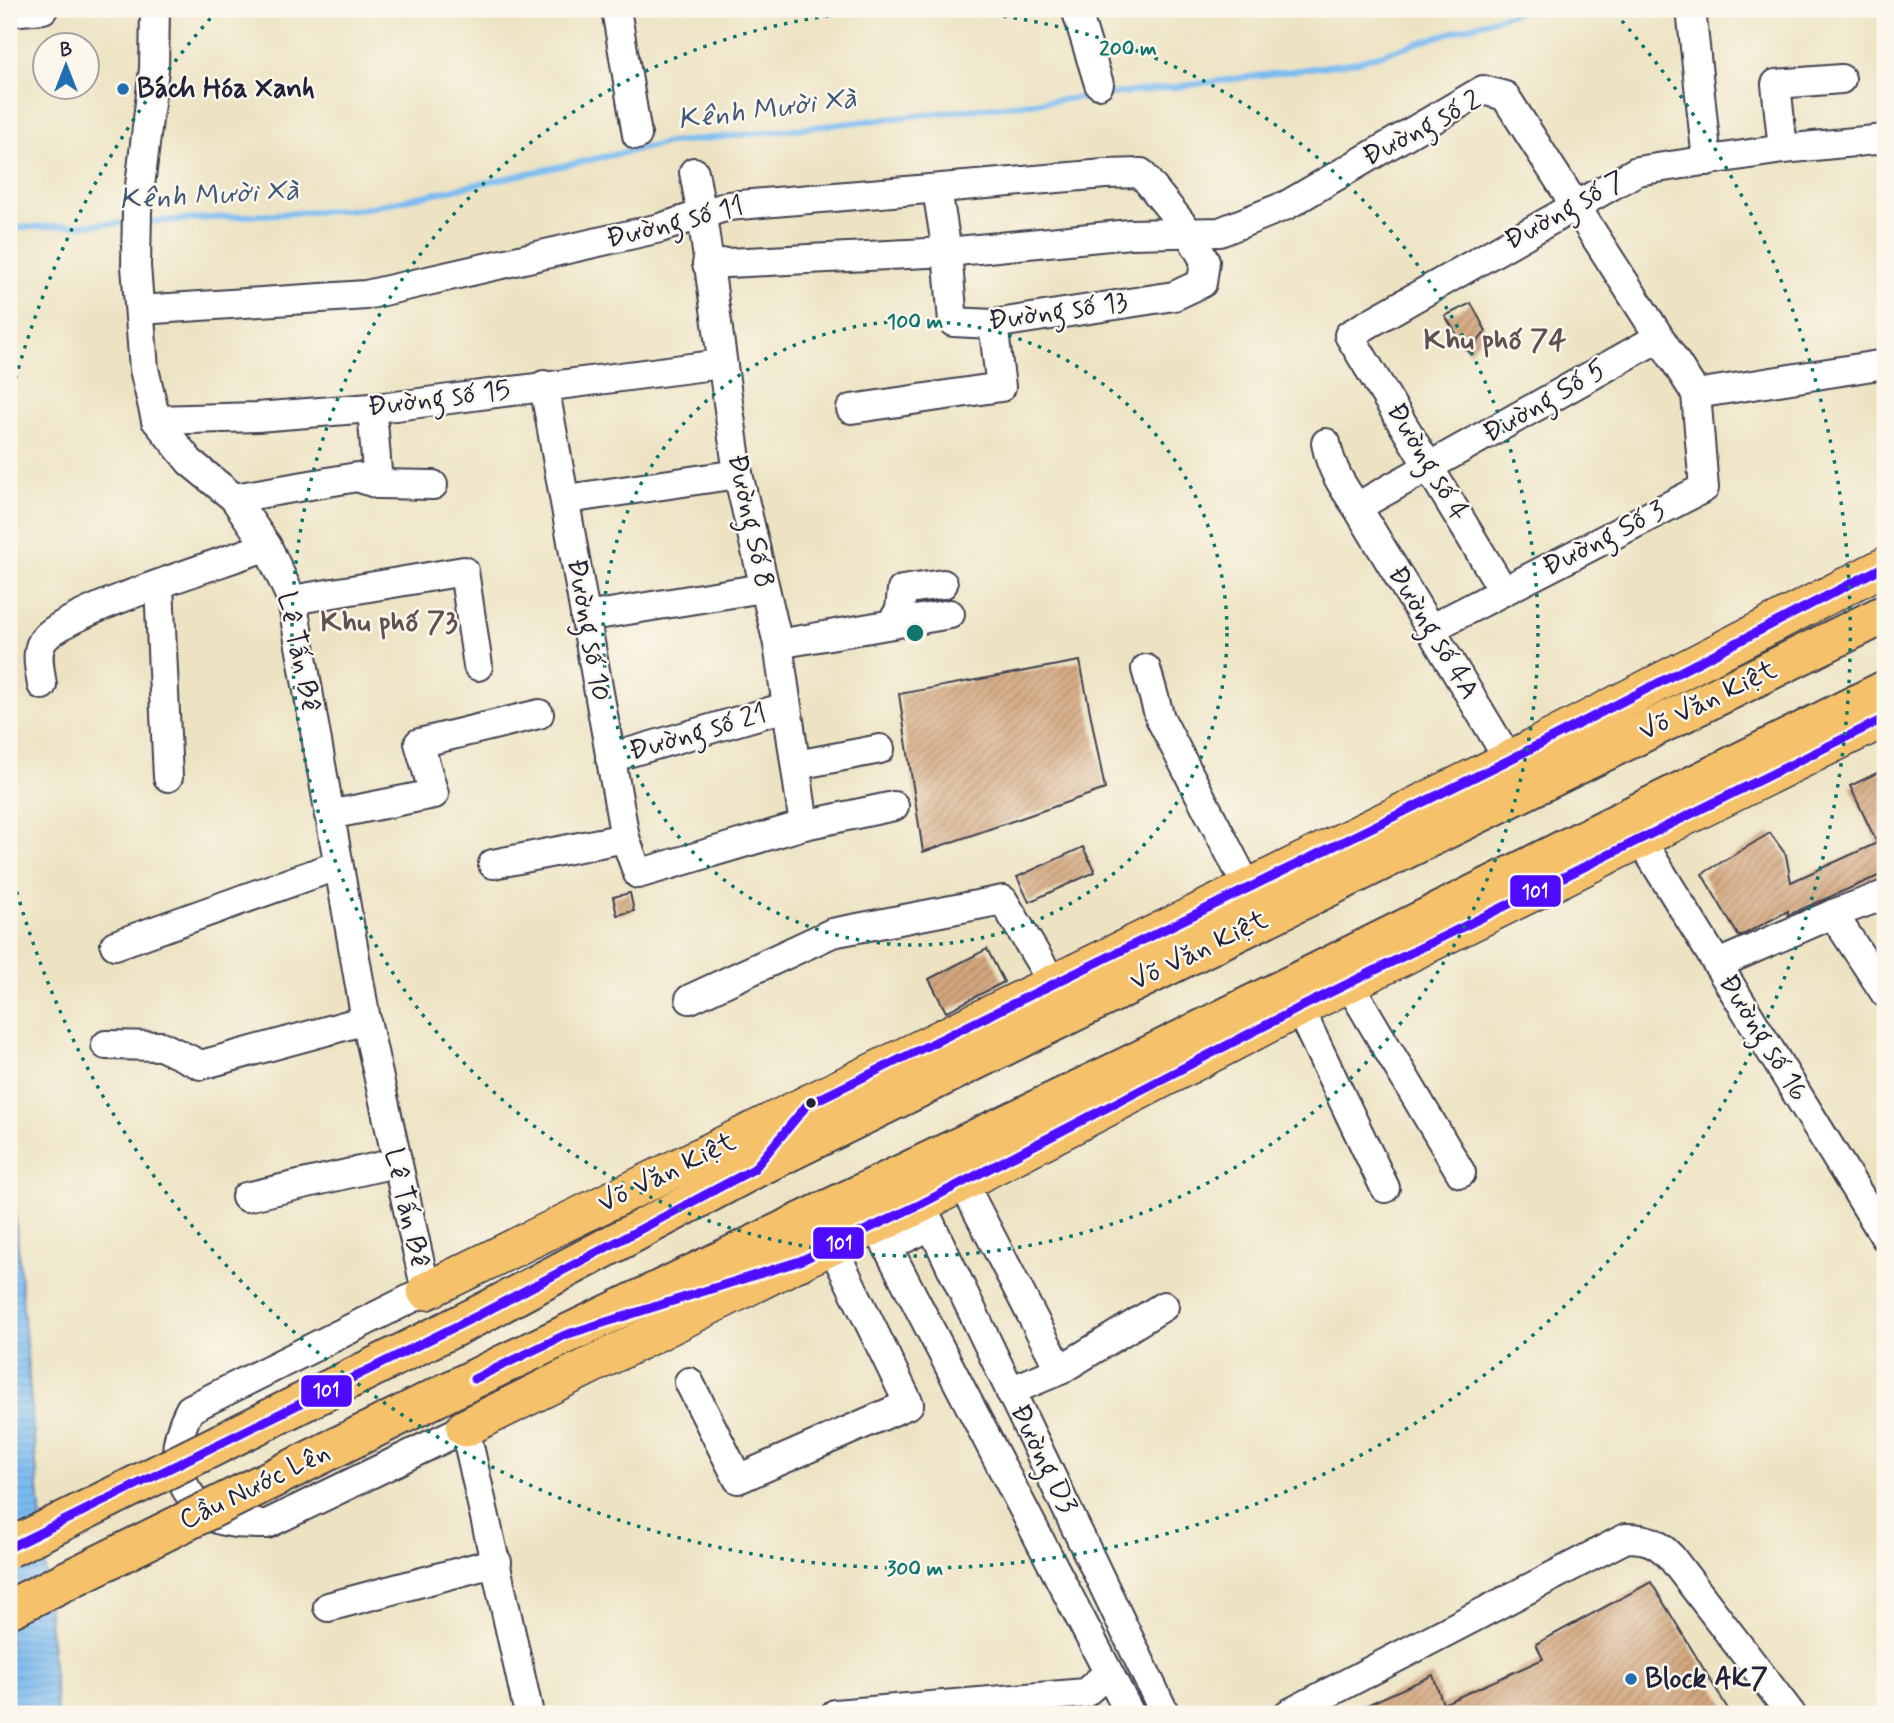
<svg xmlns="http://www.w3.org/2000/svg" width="1894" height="1723" font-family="Mynerve,sans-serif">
  <defs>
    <pattern id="water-rules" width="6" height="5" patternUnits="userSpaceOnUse" patternTransform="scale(1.75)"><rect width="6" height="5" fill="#7bbbf0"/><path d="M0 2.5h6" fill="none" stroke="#6aa0cf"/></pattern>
    <pattern id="building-hatch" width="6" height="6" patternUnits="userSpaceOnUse" patternTransform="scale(1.75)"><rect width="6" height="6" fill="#d3a67d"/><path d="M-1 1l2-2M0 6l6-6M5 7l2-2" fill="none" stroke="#ab8768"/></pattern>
  </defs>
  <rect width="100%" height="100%" fill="#fbf7ec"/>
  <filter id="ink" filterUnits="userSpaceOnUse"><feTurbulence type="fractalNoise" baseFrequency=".0143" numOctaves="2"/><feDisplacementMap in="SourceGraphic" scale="14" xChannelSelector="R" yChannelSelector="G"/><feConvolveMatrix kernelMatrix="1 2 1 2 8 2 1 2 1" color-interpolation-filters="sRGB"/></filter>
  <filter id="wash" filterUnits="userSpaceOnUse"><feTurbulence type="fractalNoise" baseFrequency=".00686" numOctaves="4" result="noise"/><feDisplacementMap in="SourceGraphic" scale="28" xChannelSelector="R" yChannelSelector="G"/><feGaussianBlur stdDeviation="1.57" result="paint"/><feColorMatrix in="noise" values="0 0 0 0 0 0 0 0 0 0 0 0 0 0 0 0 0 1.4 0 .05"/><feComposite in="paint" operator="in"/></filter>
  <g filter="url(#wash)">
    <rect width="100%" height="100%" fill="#ede3c3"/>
    <polygon fill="url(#water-rules)" stroke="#4e6e96" stroke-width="2" points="9,1139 57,1714 9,1714"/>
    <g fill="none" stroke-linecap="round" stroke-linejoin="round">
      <g stroke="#7bbbf0" stroke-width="6">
        <polyline points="144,222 362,209 668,143 1176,87 1356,62 1527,9"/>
        <polyline points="9,228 129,223"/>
      </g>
    </g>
    <g id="blocks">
      <g fill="url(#building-hatch)">
        <polygon points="1471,303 1486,331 1469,353 1445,316"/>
        <polygon points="1080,661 1105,789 923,852 899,694"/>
        <polygon points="1885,769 1885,873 1788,915 1788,911 1739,937 1702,874 1770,833 1786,855 1791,882 1877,843 1850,786"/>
        <polygon points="1083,847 1095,872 1029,902 1017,877"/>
        <polygon points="630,893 634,911 617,915 613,897"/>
        <polygon points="987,949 1004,982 946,1012 929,979"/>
        <polygon points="1651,1582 1731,1714 1347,1714 1433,1675 1443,1704 1543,1659 1536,1644"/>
      </g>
    </g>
  </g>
  <g filter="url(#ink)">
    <use href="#blocks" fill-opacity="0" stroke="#403f4f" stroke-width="2"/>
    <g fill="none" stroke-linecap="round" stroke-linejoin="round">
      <g stroke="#403f4f" stroke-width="32">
        <g id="minor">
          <path d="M 155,9 L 154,69 L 137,211 L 136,266 L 144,369 L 156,420 L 190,462 L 234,498 L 267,546 L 292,600 L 366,1020 L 426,1291 L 190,1409 C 174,1439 170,1472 194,1500 C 198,1505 202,1512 208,1515 C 227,1525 247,1524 267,1524 L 465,1428 L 529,1714"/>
          <polyline points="616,9 637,135"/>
          <polyline points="1076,9 1099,84"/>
          <polyline points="1691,9 1707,161"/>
          <polyline points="9,12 43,9"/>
          <polyline points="1783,149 1776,84 1841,79"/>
          <polyline points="694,172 702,215 738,474 778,644 804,825"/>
          <polyline points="937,189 947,252 1130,234 1220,232 1287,205 1483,90 1505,96 1696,394 1704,488 1430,629"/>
          <polyline points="140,310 366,295 660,228 728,206 1105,174 1141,173 1187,230 1205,261 1202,283 1174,296 993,324 953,322 947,252 707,264"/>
          <polyline points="544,385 625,838 638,874 804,825 894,806"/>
          <polyline points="1696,394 1885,364"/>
          <polyline points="372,409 378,484"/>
          <polyline points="851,409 1001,387 993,324"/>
          <polyline points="156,420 257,417 396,406 721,364"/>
          <path d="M 1326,443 C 1331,469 1342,486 1357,507 L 1509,760"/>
          <polyline points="234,498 357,477 378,484 433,485"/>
          <polyline points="567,499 738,474"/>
          <polyline points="1357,507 1658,338"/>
          <polyline points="159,586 168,777"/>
          <polyline points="1503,590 1349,335 1637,171 1783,149 1885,139"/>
          <polyline points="292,600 464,571 478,666"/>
          <polyline points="585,617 763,588"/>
          <polyline points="891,624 900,610 902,590 943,584"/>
          <polyline points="778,644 950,614"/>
          <polyline points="1146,669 1160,718 1248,888"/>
          <path d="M 42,685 C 40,670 34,650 45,638 C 71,609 223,563 267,546"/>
          <polyline points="610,758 786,707"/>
          <polyline points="797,765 880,749"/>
          <polyline points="329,815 434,794 419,743 539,714"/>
          <polyline points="1641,840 1885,1237"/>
          <polyline points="493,864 625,838"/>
          <polyline points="1833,914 1885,993"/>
          <polyline points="115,945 336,866"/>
          <polyline points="1718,964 1833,914 1885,895"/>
          <polyline points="1349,984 1461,1173"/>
          <polyline points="690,999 832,933 1003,900 1054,985"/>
          <polyline points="1299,1008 1385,1188"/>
          <polyline points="106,1045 161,1046 201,1065 366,1020"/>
          <polyline points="963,1183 1060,1370"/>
          <polyline points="246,1197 395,1163"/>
          <polyline points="921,1204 1165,1714"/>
          <polyline points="876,1225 1130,1714"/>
          <polyline points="888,1246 931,1226"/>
          <polyline points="689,1382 738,1479 909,1404 832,1246"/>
          <polyline points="1010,1391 1060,1370 1164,1306"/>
          <polyline points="328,1607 497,1562"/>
          <polyline points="835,1714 1085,1693 1108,1673"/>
          <path d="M 1288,1714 L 1626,1538 C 1647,1538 1657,1542 1671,1557 L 1791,1714"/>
        </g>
      </g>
      <g stroke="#403f4f" stroke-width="40">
        <g id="major">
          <polyline points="426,1291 1509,760 1885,566"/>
          <polyline points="465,1428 800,1261 921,1204 1299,1008 1885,718"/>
        </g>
      </g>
      <g stroke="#403f4f" stroke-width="42">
        <g id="highway">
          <polyline points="762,1160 807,1105"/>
          <polyline points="700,1292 800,1261"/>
          <polyline points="479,1315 754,1169 1885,614"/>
          <polyline points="502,1365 1128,1066 1885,690"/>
        </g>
      </g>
      <use href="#minor" stroke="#fff" stroke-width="28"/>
      <use href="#major" stroke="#f5c16b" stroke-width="37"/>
      <use href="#highway" stroke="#f5c16b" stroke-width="38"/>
      <g stroke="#403f4f" stroke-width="42" stroke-linecap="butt">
        <g id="highway-bridge">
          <polyline points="9,1548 479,1315"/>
          <polyline points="9,1609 502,1365"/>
        </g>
      </g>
      <use href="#highway-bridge" stroke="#f5c16b" stroke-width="38"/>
      <g stroke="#fbf7ec" stroke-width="14">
        <g id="bus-1">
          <polyline points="474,1379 565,1335 800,1261 921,1204 1299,1008 1885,718"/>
          <polyline points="9,1548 479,1315 754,1169 807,1105 1509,760 1885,566"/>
        </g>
      </g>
      <use href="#bus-1" stroke="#4f0aff" stroke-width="9"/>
    </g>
  </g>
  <g fill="none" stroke="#0f766e" stroke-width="3.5" stroke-dasharray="3.5 7">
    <circle cx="915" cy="633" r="312"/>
    <circle cx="915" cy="633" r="623"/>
    <path d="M10 399A935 935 0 0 1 215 13M1615 13A935 935 0 1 1 10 867"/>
  </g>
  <g fill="#1f6fb2" stroke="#fbf7ec" stroke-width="2.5">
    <circle cx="123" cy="89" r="7"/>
    <circle cx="1631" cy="1679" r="7"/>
  </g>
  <circle fill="#22223b" stroke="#fbf7ec" stroke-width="2.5" cx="811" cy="1103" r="6"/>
  <g text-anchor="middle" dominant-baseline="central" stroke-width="5" stroke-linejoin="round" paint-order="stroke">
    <g font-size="28" font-weight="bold" fill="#22223b" stroke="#fbf7ec" text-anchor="start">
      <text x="137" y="89">Bách Hóa Xanh</text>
      <text x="1645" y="1679">Block AK7</text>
    </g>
    <g font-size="28" fill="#22223b" stroke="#fbf7ec">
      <text transform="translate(1422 129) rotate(-28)">Đường số 2</text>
      <text transform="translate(1565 211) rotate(-29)">Đường số 7</text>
      <text transform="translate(675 223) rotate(-14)">Đường số 11</text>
      <text transform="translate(1058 312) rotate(-8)">Đường số 13</text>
      <text transform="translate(439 399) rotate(-7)">Đường số 15</text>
      <text transform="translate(1545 402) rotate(-30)">Đường Số 5</text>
      <text transform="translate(1427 462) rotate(59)">Đường số 4</text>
      <text transform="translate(750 521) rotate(78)">Đường Số 8</text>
      <text transform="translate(1604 539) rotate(-27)">Đường Số 3</text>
      <text transform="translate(588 630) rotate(80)">Đường số 10</text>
      <text transform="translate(1433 633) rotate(59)">Đường số 4A</text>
      <text transform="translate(298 652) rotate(78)">Lê Tấn Bê</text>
      <text transform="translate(1708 701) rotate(-26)">Võ Văn Kiệt</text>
      <text transform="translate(698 733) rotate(-16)">Đường số 21</text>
      <text transform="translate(1199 951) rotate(-26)">Võ Văn Kiệt</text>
      <text transform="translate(1763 1038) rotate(58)">Đường số 16</text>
      <text transform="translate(667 1173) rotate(-26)">Võ Văn Kiệt</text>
      <text transform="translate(406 1208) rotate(77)">Lê Tấn Bê</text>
      <text transform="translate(1043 1459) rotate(64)">Đường D3</text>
      <text transform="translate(255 1487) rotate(-26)">Cầu Nước Lên</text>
    </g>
    <g font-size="30" font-style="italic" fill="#41587a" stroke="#fbf7ec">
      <text transform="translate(767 109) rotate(-7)">Kênh Mười Xà</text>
      <text transform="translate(209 195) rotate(-3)">Kênh Mười Xà</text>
    </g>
    <g font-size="30" font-weight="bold" fill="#605052" stroke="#fbf7ec">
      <text x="1495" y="340">Khu phố 74</text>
      <text x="389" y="622">Khu phố 73</text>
    </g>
  </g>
  <circle cx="915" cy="633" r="10" fill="#0f766e" stroke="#fbf7ec" stroke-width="3.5"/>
  <g font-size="21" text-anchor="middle" font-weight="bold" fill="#0f766e" stroke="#fbf7ec" stroke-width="5" stroke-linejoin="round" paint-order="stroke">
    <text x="1128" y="55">200 m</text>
    <text x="915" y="328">100 m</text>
    <text x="915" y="1575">300 m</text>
  </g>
  <g stroke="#fbf7ec" stroke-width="2.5">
    <rect x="1509" y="874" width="53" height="34" rx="7" fill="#4f0aff"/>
    <rect x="812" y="1226" width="53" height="34" rx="7" fill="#4f0aff"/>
    <rect x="300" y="1374" width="53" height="34" rx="7" fill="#4f0aff"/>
  </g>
  <g font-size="19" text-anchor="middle" font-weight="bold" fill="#fff">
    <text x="1535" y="898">101</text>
    <text x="839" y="1250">101</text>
    <text x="326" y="1397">101</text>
  </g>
  <rect width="1894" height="1723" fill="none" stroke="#fbf7ec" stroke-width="35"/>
  <g transform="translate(66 66)"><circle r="33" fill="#fbf7ec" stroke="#a4a2a5" stroke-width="2"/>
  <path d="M0-5L12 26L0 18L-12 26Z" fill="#1f6fb2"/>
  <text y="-10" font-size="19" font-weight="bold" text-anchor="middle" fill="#22223b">B</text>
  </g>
</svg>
